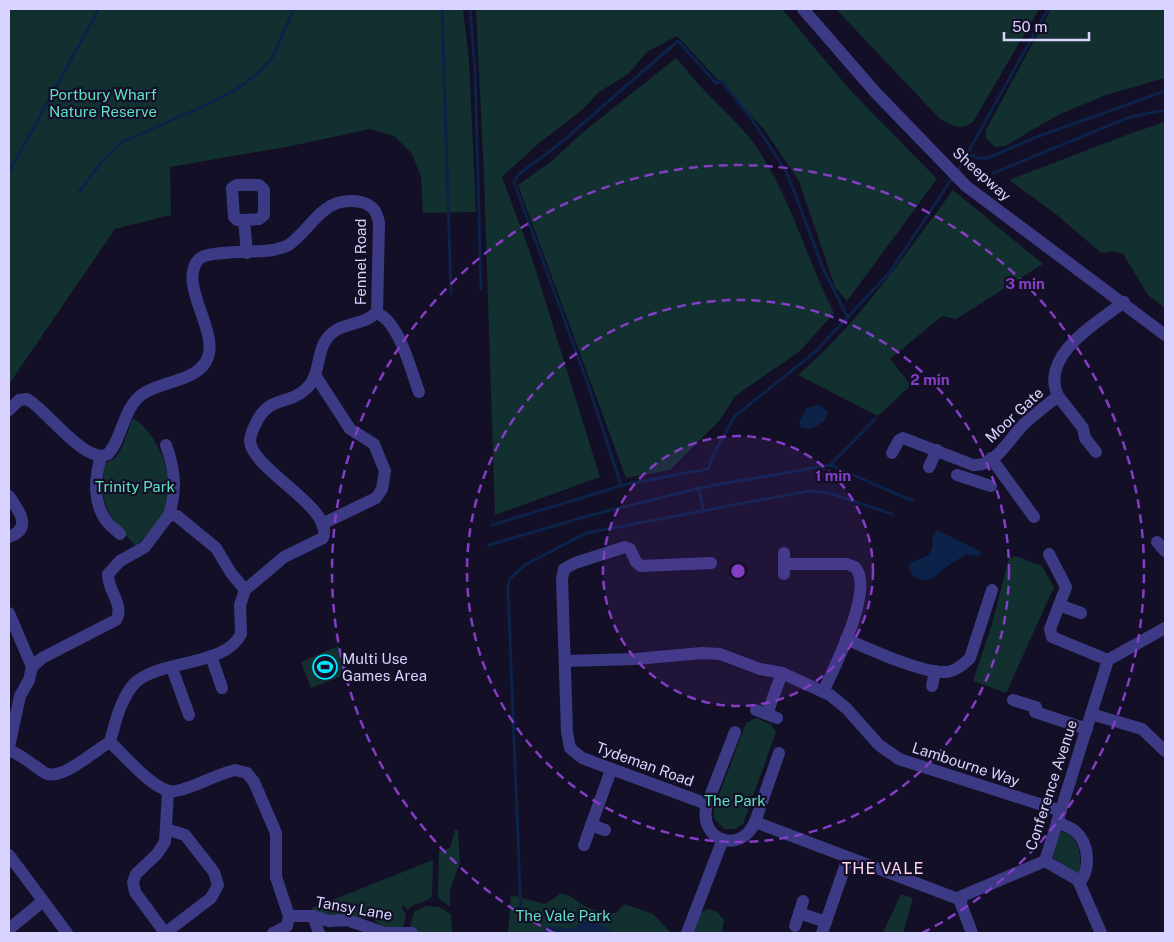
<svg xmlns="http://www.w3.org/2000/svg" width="1174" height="942" font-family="'Public Sans',sans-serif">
  <rect width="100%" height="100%" fill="#130f26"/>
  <g fill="#12302f">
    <polygon points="9,9 463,9 469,60 476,212 423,213 421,176 412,154 394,136 370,129 291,146 170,167 171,215 115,229 9,384"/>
    <polygon points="476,9 782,9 851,91 937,179 847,301 835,287 799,181 763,128 677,36 648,51 628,74 599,92 583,109 538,144 502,177 531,255 600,477 495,515 484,177"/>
    <path d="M 836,9 L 1039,9 L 973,122 C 961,131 952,126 940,119 Z"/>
    <polygon points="1051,9 1165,9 1165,78 1106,95 1060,114 1005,146 995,147 986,138 986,130"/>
    <path d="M 676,58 C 685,68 694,80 704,90 C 722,109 743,127 758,149 C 791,200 807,259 834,313 L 800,351 L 735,396 L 720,420 L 670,470 L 626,478 L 518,185 L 553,160 L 582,133 Z"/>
    <polygon points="1165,122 1165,308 1148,295 1123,254 1114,251 1101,253 1057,215 1009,180 1132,133"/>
    <path d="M 953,190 L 1043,264 L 956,319 L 942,316 L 890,359 L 911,385 L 878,416 L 798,375 C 859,323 905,254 953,190 Z"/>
    <path d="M 133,418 C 160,436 174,476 167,507 C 166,513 142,542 136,546 C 108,518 98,503 105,463 C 123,459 126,433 133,418 Z"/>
    <polygon points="1015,556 1042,566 1054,587 1006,693 973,681 992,624 1009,558"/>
    <polygon points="338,646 349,673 311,688 301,662"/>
    <polygon points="756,718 771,724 776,732 743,824 735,829 724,829 714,818 714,808 746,723"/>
    <polygon points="455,830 458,830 460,862 450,890 450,907 438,898 439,851 450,848"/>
    <path d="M 1060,831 C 1080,835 1082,857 1079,874 L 1053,858 Z"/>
    <path d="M 433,860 L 432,896 C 426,904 415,901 408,910 L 404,905 L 401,907 L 406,914 L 403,928 L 385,927 L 372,919 L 336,916 L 313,911 L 312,908 Z"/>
    <path d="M 560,894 C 571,893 576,902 585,906 C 593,910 606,914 616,913 L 624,904 L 653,914 L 671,933 L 508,933 L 511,895 L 545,904 Z"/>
    <polygon points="901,894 913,898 903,933 883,933"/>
    <polygon points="425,906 439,907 451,914 452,933 423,933 409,930 414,912"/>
    <polygon points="709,909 716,911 724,920 722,933 689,933 700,912"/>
  </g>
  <g fill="#0c2248">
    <polygon points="818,405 828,411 825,421 811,429 801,427 799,421 807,408"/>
    <path d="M 937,530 L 980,551 L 980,554 L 977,556 L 966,554 C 958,561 940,568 936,577 L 922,581 L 912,575 L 908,565 C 920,555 935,562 932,536 Z"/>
    <polygon points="587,921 603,926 614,933 541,933 550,926 571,929"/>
  </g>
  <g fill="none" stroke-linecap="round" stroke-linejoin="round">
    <g stroke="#0c2248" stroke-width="3">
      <polyline points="442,9 451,293"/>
      <polyline points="470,9 475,70 481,289"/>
      <polyline points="968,154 978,158 988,158 1034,138 1165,91"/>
      <polyline points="9,172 99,9"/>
      <polyline points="957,172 1048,9"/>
      <polyline points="993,173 1130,117 1165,110"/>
      <polyline points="79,192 103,160 122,142 202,107 235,90 256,75 272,58 294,9"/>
      <polyline points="830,465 875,419"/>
      <polyline points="621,485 589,387 514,182 519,174 558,145 678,41 716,83 722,81 751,118 787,173 823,268 848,318"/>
      <polyline points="699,488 703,510"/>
      <polyline points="492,525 627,484 708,469 713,455 735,416 815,352 890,272 953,177"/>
      <polyline points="489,545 588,516 699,488 830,465 913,501"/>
      <polyline points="521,914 508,590 509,580 525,565 586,533 808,491 829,493 892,514"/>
    </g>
    <g stroke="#3d3a85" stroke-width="12">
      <polyline points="803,9 876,93 966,186 1165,335"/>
      <polyline points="244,220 237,220 234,217 232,188 237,185 259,185 264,190 264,215 259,219 244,220 247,253"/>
      <path d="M 376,313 C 399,320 411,371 419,392"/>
      <polyline points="315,375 350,429 374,444 385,471 382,489 376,498 322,524"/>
      <polyline points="1058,396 1083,428 1085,438 1096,452"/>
      <path d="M 9,410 L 19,400 L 27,399 C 46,409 86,466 108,454 C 123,438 123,406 144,393 C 162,381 200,381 208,357 C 218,329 177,283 199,259 C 207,250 257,253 273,250 C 279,248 285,248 290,244 C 315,225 323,195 361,202 C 373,205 377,212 379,223 L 377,311 C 368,325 343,322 331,334 C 315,348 322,374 307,388 C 289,406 269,395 256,423 C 253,429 250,435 250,441 C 252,470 335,508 323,538 L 284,557 L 245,590 L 240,605 L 241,634 C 225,668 155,659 133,685 C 120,701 115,723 110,742"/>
      <path d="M 166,445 C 175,470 177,490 169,515"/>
      <path d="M 892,453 L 899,440 L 903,438 L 973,465 C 996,467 1010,437 1024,424 C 1035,414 1047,405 1058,396 C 1039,355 1098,322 1124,302"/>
      <path d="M 101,457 C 94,479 93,505 108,523 C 111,527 116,530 120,534"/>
      <polyline points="991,458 1034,517"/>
      <polyline points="929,467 937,450"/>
      <polyline points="957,475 991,486"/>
      <path d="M 9,496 C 19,511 33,528 9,537"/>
      <polyline points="1157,542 1165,551"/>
      <polyline points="784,553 784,574"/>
      <polyline points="1049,554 1066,587 1050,629 1052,637 1108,660"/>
      <path d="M 711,563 L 641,566 L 636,562 L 630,549 L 625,547 L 575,563 L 564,569 L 562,579 L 567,732 L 570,748 L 582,758 L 707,804 C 697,840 740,856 755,822 L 961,900"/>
      <path d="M 784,564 L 847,564 L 855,567 C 875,589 834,668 823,692"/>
      <polyline points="1059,605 1081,613"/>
      <polyline points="9,613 32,667 29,680 20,696 9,747"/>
      <path d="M 846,639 C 869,649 923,674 947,672 C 956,671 963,665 970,658 L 992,590"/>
      <polyline points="211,656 222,688"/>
      <polyline points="565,661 636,659 702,653 720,654 760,669 782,673 830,695 846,708 879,745 899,759 1061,811"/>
      <path d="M 32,667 L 42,658 L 116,620 C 125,605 107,590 108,574 L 120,561 L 145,547 L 169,515 L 177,516 L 216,548 L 231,573 L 245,590"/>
      <polyline points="172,668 189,715"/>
      <polyline points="932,686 935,671"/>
      <polyline points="1013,700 1036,707 1035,712 1087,729"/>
      <polyline points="756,710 777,718"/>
      <polyline points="767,714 782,673"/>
      <polyline points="1091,714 1142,729 1165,751"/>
      <path d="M 110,742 C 124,755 157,795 176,791 C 196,787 214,775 235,770 L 247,773 L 254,782 L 276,833 L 276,877 L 289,916 L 287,926 L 273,933"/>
      <path d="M 9,750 C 23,756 33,765 45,773 C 61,782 95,750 110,742"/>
      <polyline points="707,804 735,732"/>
      <polyline points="755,822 779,753"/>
      <path d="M 1057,822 C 1063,825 1070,827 1075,831 C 1089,843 1091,868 1080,882"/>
      <polyline points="591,825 605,830"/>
      <polyline points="584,845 611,770"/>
      <polyline points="9,855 67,933"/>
      <polyline points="1045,861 1078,880 1101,933"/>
      <polyline points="799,913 826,922"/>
      <polyline points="289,916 313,916 329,921 347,920 385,933 412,933"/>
      <polyline points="313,916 319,933"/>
      <polyline points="795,926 803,901"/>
      <polyline points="9,929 43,901"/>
      <polyline points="165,933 135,892 133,882 136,874 157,854 165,842 168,792"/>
      <polyline points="165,933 211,898 218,885 214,872 185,835 166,829"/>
      <polyline points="687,933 723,839"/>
      <polyline points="822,933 848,858"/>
      <polyline points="972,933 961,904 962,896 1045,861 1108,660 1165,628"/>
    </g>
  </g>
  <circle cx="738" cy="571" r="135" fill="#843dc5" fill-opacity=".12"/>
  <g fill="none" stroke="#843dc5" stroke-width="2.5" stroke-dasharray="9 6">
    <circle cx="738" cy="571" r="135"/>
    <circle cx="738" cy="571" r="271"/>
    <path d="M554 933A406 406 0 1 1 922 933"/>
  </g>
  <defs>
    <g id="stadium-ring" transform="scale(1.25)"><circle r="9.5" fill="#130f26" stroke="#00e5ff" stroke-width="1.5"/><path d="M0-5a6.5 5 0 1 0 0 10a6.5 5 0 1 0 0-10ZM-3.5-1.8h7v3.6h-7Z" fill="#00e5ff"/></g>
  </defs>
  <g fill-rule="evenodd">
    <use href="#stadium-ring" x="325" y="667"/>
  </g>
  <g text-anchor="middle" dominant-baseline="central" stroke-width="4.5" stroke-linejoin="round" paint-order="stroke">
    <g font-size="15" fill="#5fe0c0" stroke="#130f26">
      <text x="103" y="94">Portbury Wharf<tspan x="103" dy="17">Nature Reserve</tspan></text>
      <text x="135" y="486">Trinity Park</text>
      <text x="735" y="800">The Park</text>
      <text x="563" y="915">The Vale Park</text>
    </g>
    <g font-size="15" fill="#d9d4ff" stroke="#130f26">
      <text transform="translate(982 174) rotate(42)">Sheepway</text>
      <text transform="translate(360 262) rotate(-90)">Fennel Road</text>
      <text transform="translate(1014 415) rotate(-43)">Moor Gate</text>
      <text transform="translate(645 764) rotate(20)">Tydeman Road</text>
      <text transform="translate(966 764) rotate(18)">Lambourne Way</text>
      <text transform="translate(1051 785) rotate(-72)">Conference Avenue</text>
      <text transform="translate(354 908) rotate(10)">Tansy Lane</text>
    </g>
    <g font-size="15" fill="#d9d4ff" stroke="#130f26" text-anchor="start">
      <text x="342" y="658">Multi Use<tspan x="342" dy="17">Games Area</tspan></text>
    </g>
    <g font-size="16" letter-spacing="1" fill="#ffd6f0" stroke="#130f26">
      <text x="883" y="868">THE VALE</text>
    </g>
  </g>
  <circle cx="738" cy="571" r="8" fill="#843dc5" stroke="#130f26" stroke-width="2.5"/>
  <g font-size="15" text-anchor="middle" font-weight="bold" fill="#843dc5" stroke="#130f26" stroke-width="4.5" stroke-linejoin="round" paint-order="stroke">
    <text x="1025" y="289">3 min</text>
    <text x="930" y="385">2 min</text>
    <text x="833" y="481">1 min</text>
  </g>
  <rect width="1174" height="942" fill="none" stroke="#d9d4ff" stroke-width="20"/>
  <path d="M1004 32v8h85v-8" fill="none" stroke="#d9d4ff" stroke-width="2.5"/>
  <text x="1012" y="32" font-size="15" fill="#d9d4ff" stroke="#130f26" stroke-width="4" paint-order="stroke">50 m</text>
</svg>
